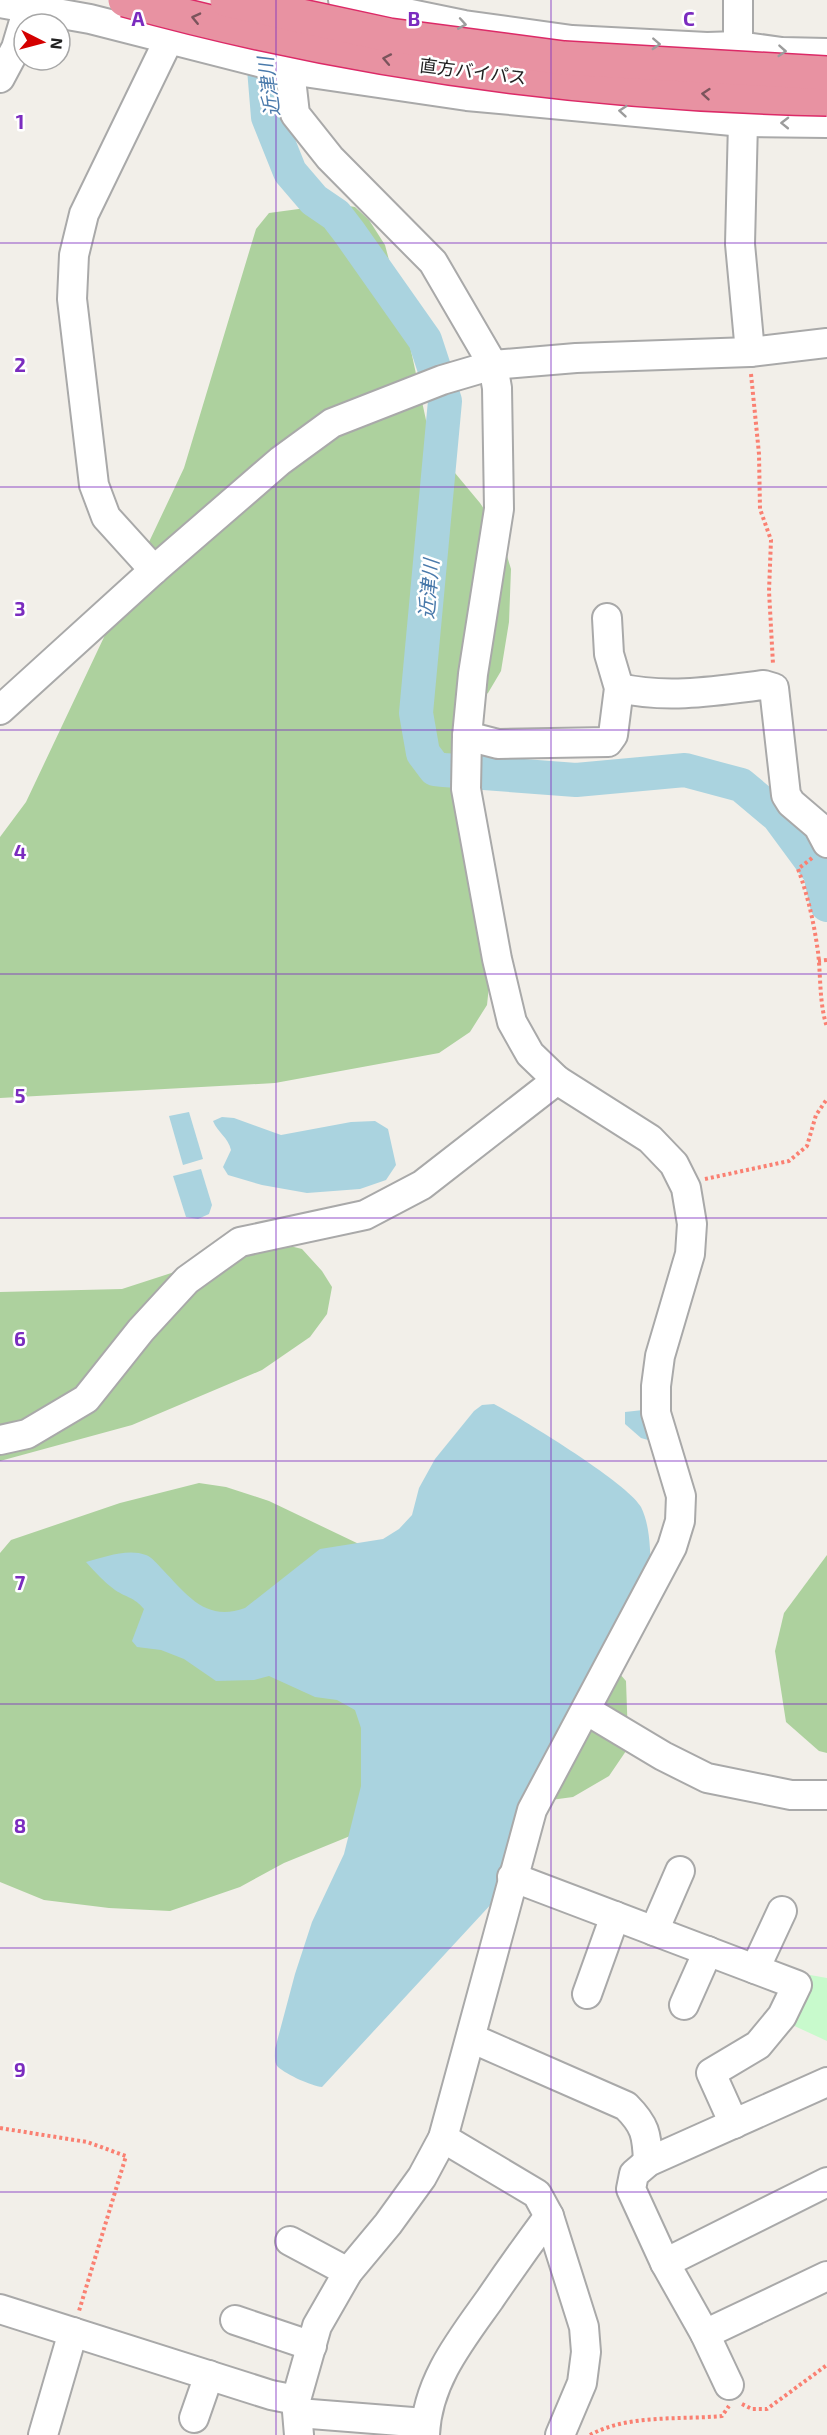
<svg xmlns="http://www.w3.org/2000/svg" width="827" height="2435" font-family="'Exo 2','Noto Sans JP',sans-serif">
  <rect width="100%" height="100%" fill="#f2efe9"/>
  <g fill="#add19e">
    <polygon points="336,204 355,207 369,220 385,245 402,309 429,434 455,473 480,503 500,533 511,569 509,622 501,671 488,693 465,709 452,738 489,986 487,1005 470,1032 439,1053 275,1083 0,1098 0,837 26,802 184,468 256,229 269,213"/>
    <polygon points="270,1241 302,1249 322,1271 332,1287 327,1314 310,1337 262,1370 132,1425 0,1461 0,1292 122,1289"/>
    <polygon points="199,1483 226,1487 269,1501 612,1665 626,1681 628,1738 626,1751 609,1776 573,1797 382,1823 284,1863 240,1887 170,1911 109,1908 44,1900 0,1882 0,1553 11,1540 120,1503"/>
    <polygon points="827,1555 827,1753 819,1751 786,1722 775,1651 784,1613"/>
  </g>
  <polygon fill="#c8facc" points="810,1975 827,1978 827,2041 788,2023"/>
  <g fill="#aad3df">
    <polygon points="189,1112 203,1159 183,1165 169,1116"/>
    <path d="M 222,1117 L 234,1118 L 281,1135 L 351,1122 L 375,1121 L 388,1129 L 396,1165 L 386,1180 L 360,1189 L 307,1193 L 262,1185 L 228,1175 L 223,1167 L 231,1150 C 228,1137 218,1133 213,1121 Z"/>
    <polygon points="201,1169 212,1205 209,1214 198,1219 186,1217 173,1176"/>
    <path d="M 494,1404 C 521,1418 629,1484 641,1507 C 650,1525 650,1549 651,1570 L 494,1901 L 322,2087 C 312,2086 287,2075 278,2067 C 274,2063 275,2056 275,2049 L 295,1974 L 312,1922 L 344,1854 L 361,1786 L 361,1728 L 355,1710 L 337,1700 L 315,1697 L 269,1676 L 254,1680 L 216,1681 L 184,1659 L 161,1650 L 137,1647 L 132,1641 L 144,1609 C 134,1597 127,1598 115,1590 C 104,1582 95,1572 86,1562 C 104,1557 128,1548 146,1555 C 152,1557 158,1565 163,1570 C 188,1596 206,1622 245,1608 L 320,1549 L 383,1539 L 399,1529 L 412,1515 L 419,1488 L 435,1459 L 474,1411 L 482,1405 Z"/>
    <polygon points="643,1410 650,1434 648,1440 641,1438 625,1424 625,1412"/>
  </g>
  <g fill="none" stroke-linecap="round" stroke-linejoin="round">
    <polyline stroke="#aad3df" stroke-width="34" points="261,32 268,117 290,172 314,200 336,215 349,232 425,340 445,401 416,713 423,753 435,769 444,770 576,780 685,770 741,785 778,816 820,873 827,905"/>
    <g stroke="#a9a9a9" stroke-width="32">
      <g id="minor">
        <polyline points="343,0 464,25 572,40 707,47 738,46 782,52 827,53"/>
        <polyline points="738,0 738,46 743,122 740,244 750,352"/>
        <polyline points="0,3 90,19 290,70 467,96 743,122 827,123"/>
        <polyline points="0,78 16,48 28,8"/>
        <polyline points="154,570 106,517 94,485 72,299 74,255 84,214 169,39"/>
        <path d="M 619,688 C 667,699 716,691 764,685 L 774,688 L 786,795 L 791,803 L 818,826 L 827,843"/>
        <polyline points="0,710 154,570 280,461 332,423 442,380 493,365 576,358 750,352 827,343"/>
        <polyline points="467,736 498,744 608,742 613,735 619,688 609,654 607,618"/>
        <polyline points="0,1440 27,1434 86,1399 141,1330 187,1280 240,1242 365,1215 422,1185 557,1080"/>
        <polyline points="586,1710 663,1756 707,1778 791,1795 827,1795"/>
        <polyline points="512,1877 797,1985 782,2016 758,2045 711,2073 734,2124"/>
        <polyline points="654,1931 680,1871"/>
        <polyline points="755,1969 782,1911"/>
        <polyline points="587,1994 615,1916"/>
        <polyline points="684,2005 708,1951"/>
        <path d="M 471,2038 L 626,2106 C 645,2125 647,2134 648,2162"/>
        <polyline points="827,2082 648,2162 634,2174 631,2189 665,2263 705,2334 827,2276"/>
        <polyline points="443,2138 537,2194 549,2216 584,2327 586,2352 582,2383 560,2435"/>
        <polyline points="290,2241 348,2272"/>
        <polyline points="665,2263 827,2182"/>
        <polyline points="0,2309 271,2395 296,2400"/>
        <polyline points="235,2320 312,2346"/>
        <polyline points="705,2334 729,2385"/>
        <polyline points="298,2413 425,2423"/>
        <polyline points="194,2418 209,2375"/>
        <polyline points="43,2435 73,2332"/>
        <polyline points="299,2435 296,2400 317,2326 348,2272 388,2224 422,2177 443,2138 532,1810 672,1547 680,1521 681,1496 656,1413 656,1386 660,1356 690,1254 692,1224 686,1188 674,1164 650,1139 557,1080 530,1054 512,1022 497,959 466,789 467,736 473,674 499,509 497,388 493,365 433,262 330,158 295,114 290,70 300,20"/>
        <path d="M 425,2435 C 427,2382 460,2341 490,2299 C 509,2271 529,2243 549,2216"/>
      </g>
    </g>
    <g stroke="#fa8072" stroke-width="4" stroke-dasharray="3 3" stroke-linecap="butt">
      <polyline points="751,374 759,454 760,509 771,540 769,591 773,664"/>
      <path d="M 812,858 L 798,869 C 808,896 814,923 818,952 C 821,977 819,1003 827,1027"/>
      <polyline points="818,961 827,960"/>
      <polyline points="705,1179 789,1161 807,1146 816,1115 827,1099"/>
      <polyline points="0,2128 87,2142 126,2156 79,2311"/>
      <polyline points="742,2404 752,2409 767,2409 827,2365"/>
      <path d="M 590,2435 C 628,2414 680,2420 722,2416 L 729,2406"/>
    </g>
    <use href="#minor" stroke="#fff" stroke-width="28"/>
    <g stroke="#dc2a67" stroke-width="36" stroke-linecap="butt">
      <g id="highway-bridge">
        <path d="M 125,0 C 353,63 590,94 827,99"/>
        <polyline points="227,0 389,35 564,58 827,73"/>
      </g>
    </g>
    <use href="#highway-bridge" stroke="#e892a2" stroke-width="33"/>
  </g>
  <defs><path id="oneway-chevron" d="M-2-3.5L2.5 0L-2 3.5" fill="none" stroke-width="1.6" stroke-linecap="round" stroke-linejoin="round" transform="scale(1.5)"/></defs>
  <g stroke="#7b545c">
    <use href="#oneway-chevron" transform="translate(196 18) rotate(-167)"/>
    <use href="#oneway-chevron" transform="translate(387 59) rotate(-169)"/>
    <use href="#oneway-chevron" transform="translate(706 94) rotate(-175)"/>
  </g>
  <g stroke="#9c9c9c">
    <use href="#oneway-chevron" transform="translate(462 24) rotate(10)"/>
    <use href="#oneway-chevron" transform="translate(656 44) rotate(3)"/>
    <use href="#oneway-chevron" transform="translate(782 51) rotate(4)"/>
    <use href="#oneway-chevron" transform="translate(623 111) rotate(-175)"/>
    <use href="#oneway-chevron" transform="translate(785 123) rotate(-179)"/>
  </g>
  <path fill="none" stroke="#7b2cbf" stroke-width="1.5" stroke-opacity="0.55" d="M 276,0 L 276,2435M 551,0 L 551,2435M 0,243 L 827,243M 0,487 L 827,487M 0,730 L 827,730M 0,974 L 827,974M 0,1218 L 827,1218M 0,1461 L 827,1461M 0,1704 L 827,1704M 0,1948 L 827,1948M 0,2192 L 827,2192"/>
  <g text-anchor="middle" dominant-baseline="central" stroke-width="5" stroke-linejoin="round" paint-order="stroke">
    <g font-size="18" fill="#222" stroke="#fff">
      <text transform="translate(473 71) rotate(7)">直方バイパス</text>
    </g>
    <g font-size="20" font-style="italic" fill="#4a7aab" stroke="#fff">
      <text transform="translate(268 87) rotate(-97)">近津川</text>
      <text transform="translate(428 589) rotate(-85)">近津川</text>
    </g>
  </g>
  <g font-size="20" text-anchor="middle" font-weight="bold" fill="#7b2cbf" stroke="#fff" stroke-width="5" stroke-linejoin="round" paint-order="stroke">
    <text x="138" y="26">A</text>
    <text x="414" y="26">B</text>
    <text x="689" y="26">C</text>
    <text x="20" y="129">1</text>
    <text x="20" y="372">2</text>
    <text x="20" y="616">3</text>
    <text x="20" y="859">4</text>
    <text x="20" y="1103">5</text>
    <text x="20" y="1346">6</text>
    <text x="20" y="1590">7</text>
    <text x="20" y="1833">8</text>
    <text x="20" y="2077">9</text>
  </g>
  <g transform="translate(42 42) rotate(96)"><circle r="28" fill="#ffffff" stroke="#a7a7a7" stroke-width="1.5"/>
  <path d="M0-4.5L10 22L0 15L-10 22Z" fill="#d40000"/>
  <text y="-9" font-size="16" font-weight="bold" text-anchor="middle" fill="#222222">N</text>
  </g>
</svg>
